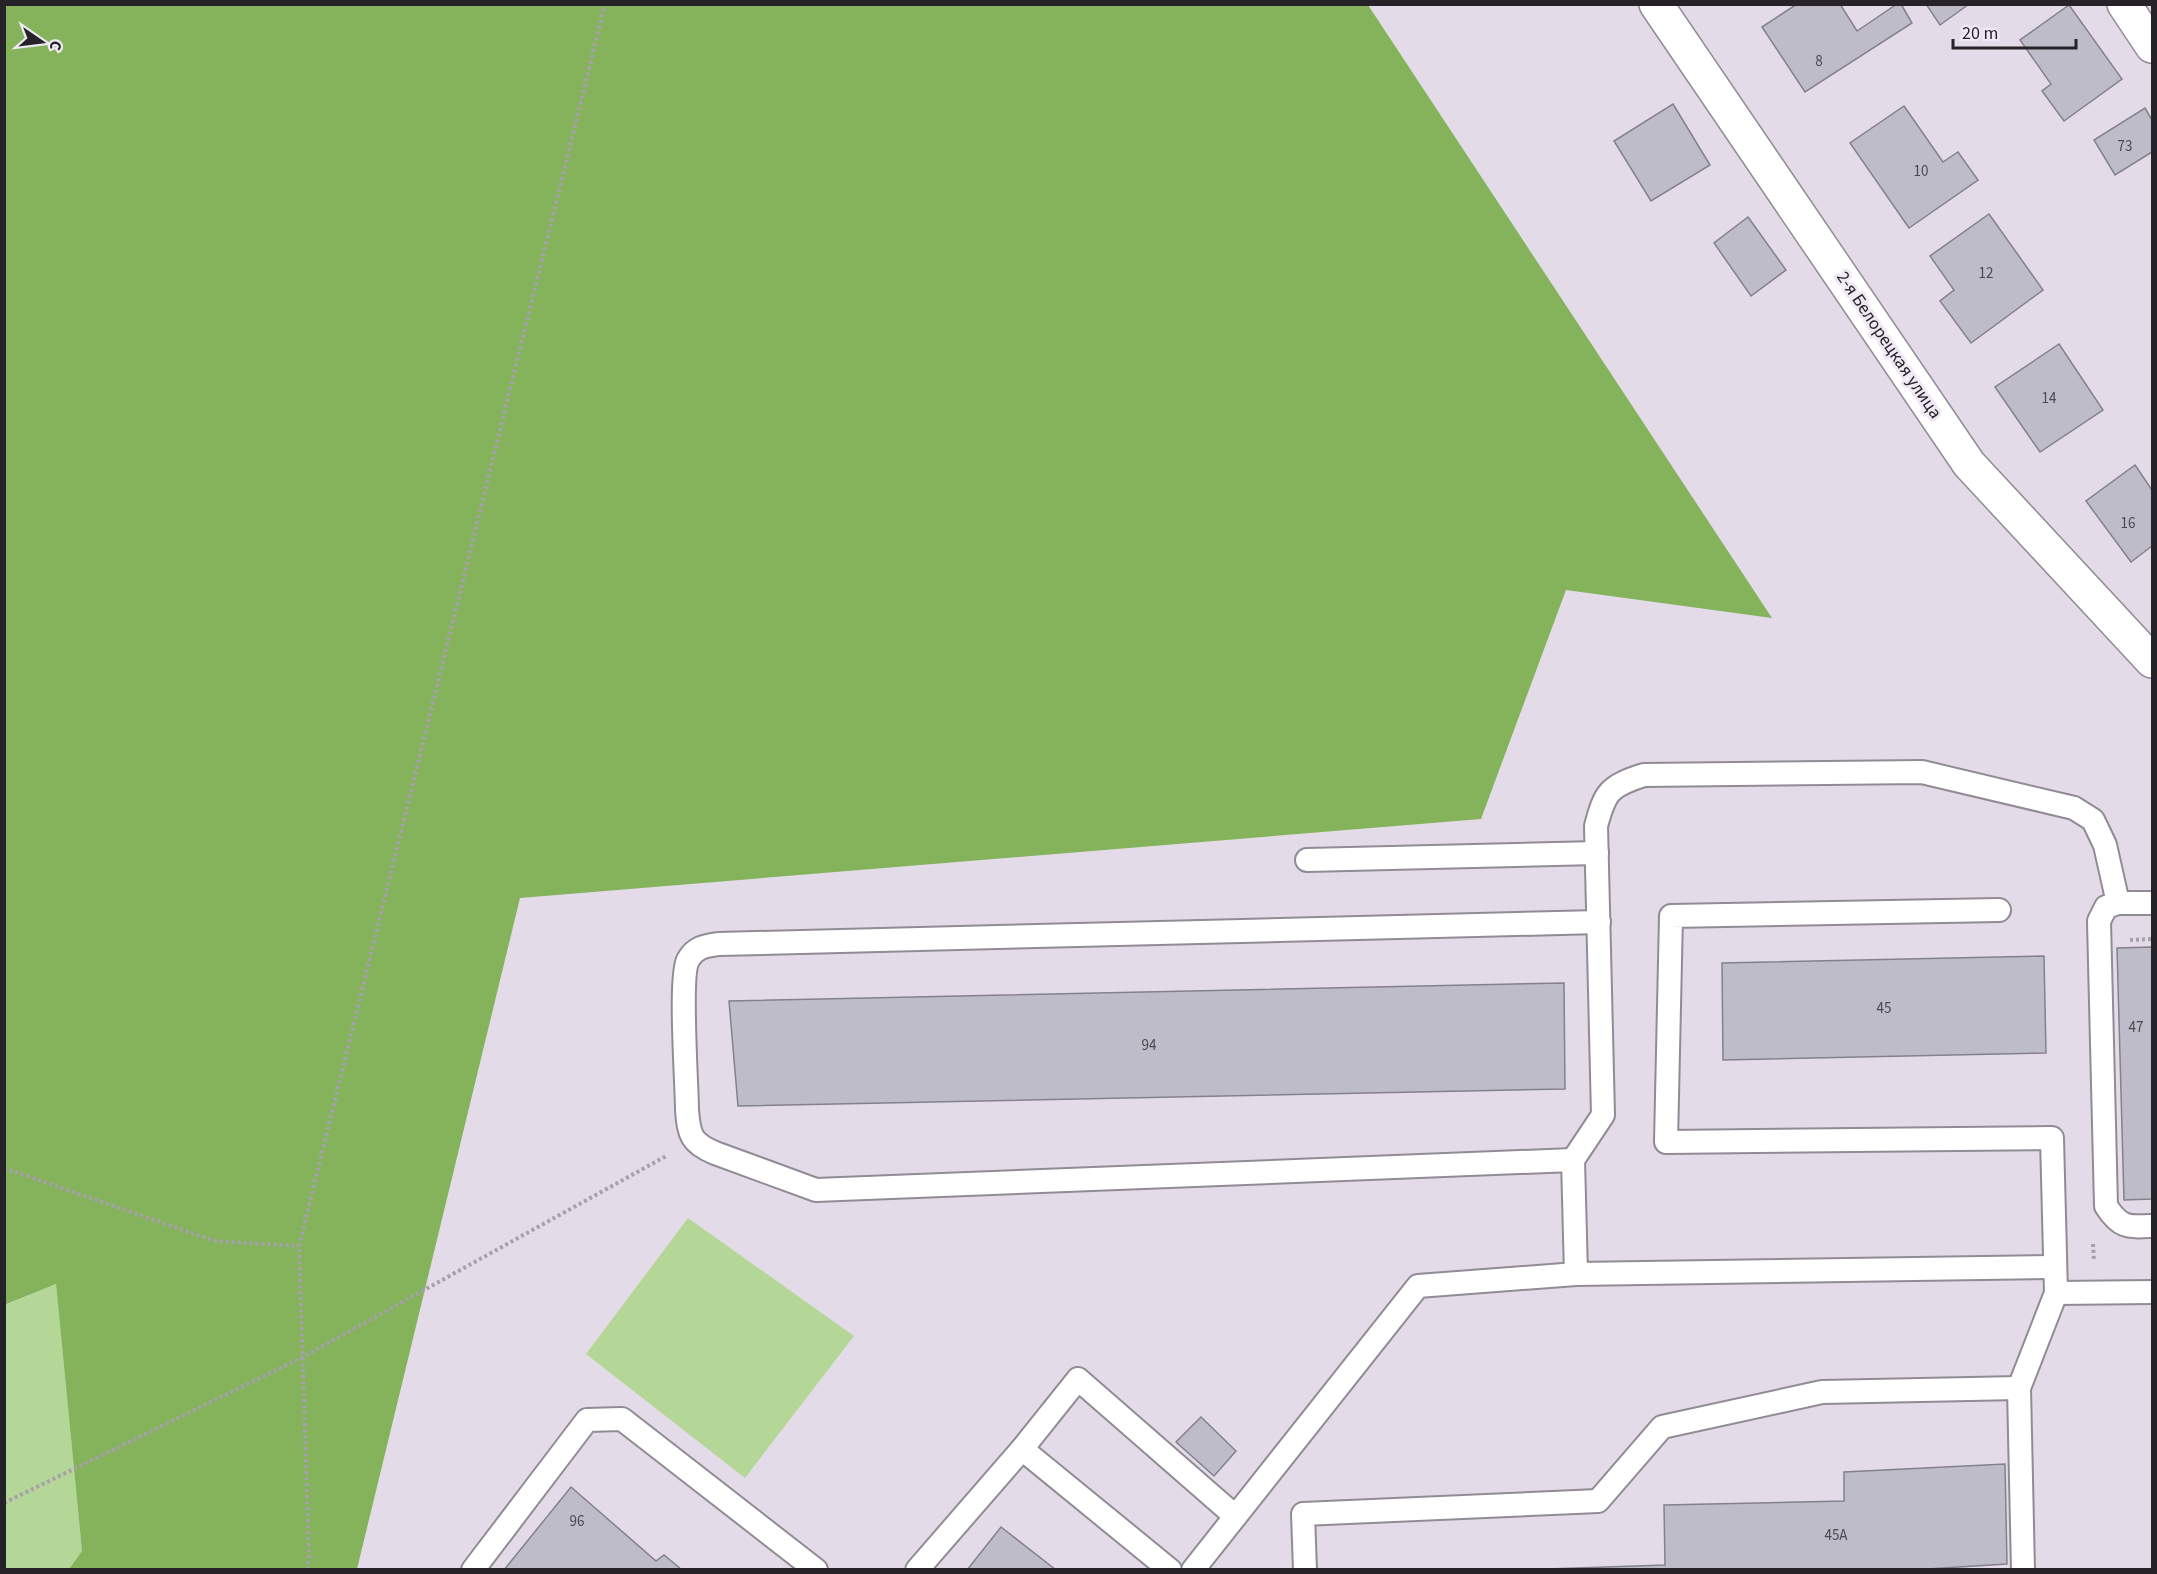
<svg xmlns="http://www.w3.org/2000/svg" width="2157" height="1574" font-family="'Source Sans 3',sans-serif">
  <rect width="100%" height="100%" fill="#e3dce8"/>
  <g fill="#b4d798">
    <polygon points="688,1218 854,1336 745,1478 586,1354"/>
    <polygon points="56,1284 82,1551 69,1569 5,1570 5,1305"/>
  </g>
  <polygon fill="#84b35b" points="5,4 1368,5 1772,618 1566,590 1481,819 520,898 357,1569 69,1569 82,1551 56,1284 4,1305"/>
  <g fill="#bebcc8" stroke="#83818c" stroke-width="1.5">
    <polygon points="1797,4 1840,4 1857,31 1897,4 1901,4 1912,23 1805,92 1762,27"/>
    <polygon points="1926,4 1969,4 1940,25"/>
    <polygon points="2069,5 2122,79 2064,121 2042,91 2051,84 2020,40"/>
    <polygon points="1673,104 1710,165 1651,201 1614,141"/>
    <polygon points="1904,106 1943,162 1958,152 1978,180 1909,228 1850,143"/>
    <polygon points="2145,108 2152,120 2152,152 2115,175 2094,140"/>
    <polygon points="1989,214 2043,290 1971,343 1940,301 1954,290 1930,256"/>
    <polygon points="1748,217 1786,270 1751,296 1714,243"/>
    <polygon points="2059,344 2103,410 2040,452 1995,387"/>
    <polygon points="2135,465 2152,490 2152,546 2131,562 2086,501"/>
    <polygon points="2152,947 2152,1199 2124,1200 2117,948"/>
    <polygon points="2044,956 2046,1053 1723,1060 1722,963"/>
    <polygon points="1564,983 1565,1089 738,1106 729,1001"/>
    <polygon points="1201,1417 1236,1451 1214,1476 1176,1442"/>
    <polygon points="2005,1464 2007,1564 1911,1570 1518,1570 1665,1565 1664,1505 1844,1501 1844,1472"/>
    <polygon points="571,1487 656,1561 664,1555 682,1570 504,1570"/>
    <polygon points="1001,1527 1056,1570 967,1570"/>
  </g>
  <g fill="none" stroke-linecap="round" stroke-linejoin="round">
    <g stroke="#918b96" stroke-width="26">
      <g id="lane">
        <polyline points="1307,860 1597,853"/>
        <path d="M 2152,903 L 2118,903 L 2106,907 L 2099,921 L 2106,1206 C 2120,1228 2128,1227 2152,1226"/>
        <polyline points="1999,910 1671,916 1666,1142 2052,1138 2056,1293 2019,1388 2023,1570"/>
        <path d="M 1573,1160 L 816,1190 L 715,1153 C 691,1143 689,1135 687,1110 C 687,1085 679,977 688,960 C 695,947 705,946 719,944 L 1599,922"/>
        <path d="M 2055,1267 L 1576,1274 L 1573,1160 L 1603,1115 L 1596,826 C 1605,792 1609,786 1644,775 L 1922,772 L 2074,808 L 2093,820 L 2105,845 L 2118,903"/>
        <polyline points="2056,1293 2152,1292"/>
        <polyline points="1022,1449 1078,1379 1235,1516"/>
        <polyline points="473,1570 587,1420 622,1419 816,1570"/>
        <polyline points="917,1570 1022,1449 1170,1570"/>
        <polyline points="1193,1570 1418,1286 1576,1274"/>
        <polyline points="1305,1570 1303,1514 1598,1501 1662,1427 1822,1392 2019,1388"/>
      </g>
    </g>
    <g stroke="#918b96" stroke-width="36">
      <g id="street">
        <polyline points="1656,4 1969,464 2152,661"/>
        <polyline points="2124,4 2152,46"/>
      </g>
    </g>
    <g stroke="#a6a0aa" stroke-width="4" stroke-dasharray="3 3" stroke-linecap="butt">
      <polyline points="2130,940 2152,939"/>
      <polyline points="4,1168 215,1241 299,1246"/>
      <polyline points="2093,1244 2094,1261"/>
      <polyline points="4,1503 303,1357 668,1155"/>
      <polyline points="307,1570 309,1556 299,1246 605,4"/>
    </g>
    <use href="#lane" stroke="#fff" stroke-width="22"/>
    <use href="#street" stroke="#fff" stroke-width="33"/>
  </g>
  <g text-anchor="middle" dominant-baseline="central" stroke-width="6" stroke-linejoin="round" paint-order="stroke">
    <g font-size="15" fill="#4b494f">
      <text x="1819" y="61">8</text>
      <text x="2125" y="146">73</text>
      <text x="1921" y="171">10</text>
      <text x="1986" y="273">12</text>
      <text x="2049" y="398">14</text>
      <text x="2128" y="523">16</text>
      <text x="1884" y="1008">45</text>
      <text x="2136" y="1027">47</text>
      <text x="1149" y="1045">94</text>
      <text x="577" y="1521">96</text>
      <text x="1836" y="1535">45А</text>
    </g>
    <g font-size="18" fill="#252327" stroke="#f0e9f5">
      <text transform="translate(1889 345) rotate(56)">2-я Белорецкая улица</text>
    </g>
  </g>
  <rect width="2157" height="1574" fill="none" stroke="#252327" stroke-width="12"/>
  <g transform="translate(42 42) rotate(104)" stroke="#f0e9f5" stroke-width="4.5" paint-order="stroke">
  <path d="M0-4.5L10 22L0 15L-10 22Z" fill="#252327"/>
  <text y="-9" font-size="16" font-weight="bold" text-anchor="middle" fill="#252327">С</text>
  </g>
  <path d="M1953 39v9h123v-9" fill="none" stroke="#252327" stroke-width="3"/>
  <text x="1962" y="39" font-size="18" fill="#252327" stroke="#f0e9f5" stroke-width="4.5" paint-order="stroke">20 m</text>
</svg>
